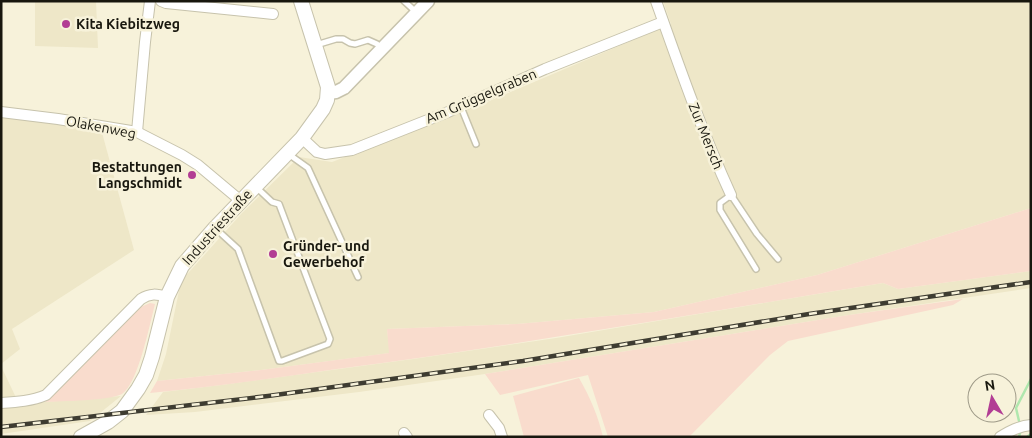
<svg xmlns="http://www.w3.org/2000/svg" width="1032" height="438" font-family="Ubuntu,sans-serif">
  <rect width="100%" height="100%" fill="#f7f2da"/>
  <g fill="#eee7c8">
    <polygon points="35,1 96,1 98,48 35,46"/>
    <polygon points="663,1 1031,1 1031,208 817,275 654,312 517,324 387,329 390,353 261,370 157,381 166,354 181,281 242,213 299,157 332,162 487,102 671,24"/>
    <polygon points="1,116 101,129 134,250 12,329 20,349 1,364"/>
    <polygon points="1031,271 1031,288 849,315 485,374 359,392 195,412 146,415 163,392 221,385 413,359 556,338 883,283 898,289"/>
    <polygon points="1,366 20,406 45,402 121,396 90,421 1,434"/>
  </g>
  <g fill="#f9dccd">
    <path d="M 1031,208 L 1031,271 L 898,289 L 883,283 C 701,313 520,345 337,369 C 275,378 213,387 150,393 L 157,381 L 261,370 L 389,353 L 387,329 L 517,324 L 654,312 L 817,275 Z"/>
    <polygon points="963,299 953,305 788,341 770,355 689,437 608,437 588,375 500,395 485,374 849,315"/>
    <path d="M 150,303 L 155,304 C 150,323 138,384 122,394 C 108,401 62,401 45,402 L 141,307 Z"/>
    <path d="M 579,378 C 590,397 598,416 603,437 L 524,437 L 513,396 Z"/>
  </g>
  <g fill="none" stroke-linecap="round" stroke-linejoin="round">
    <g stroke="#b0e7ae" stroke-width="2.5">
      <polyline points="1019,421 1016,408 1031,379"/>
      <polyline points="1019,437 1020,433"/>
      <polyline points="1027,437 1031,434"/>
    </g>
    <g stroke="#c7c3ac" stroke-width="8">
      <g id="service">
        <polyline points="404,1 416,12"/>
        <polyline points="316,45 336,39 343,39 350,43 355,44 368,40 377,44 381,49"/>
        <polyline points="461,107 476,144"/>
        <polyline points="287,153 308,168 358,277"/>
        <polyline points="215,228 238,249 279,361 282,361 328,344 330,339 279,204 272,202 256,187"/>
        <polyline points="756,269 720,210 720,203 731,195 757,234 778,259"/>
      </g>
    </g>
    <g stroke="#c7c3ac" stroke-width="12">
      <g id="minor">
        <polyline points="161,1 166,3 273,14"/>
        <path d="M 656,1 C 679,66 702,132 731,195"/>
        <polyline points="1,112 58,119 137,132 182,155 198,165 241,201"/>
        <polyline points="137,132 145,42 150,1"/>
        <polyline points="302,138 317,152 325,154 352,150 448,112 545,69 663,22"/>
        <path d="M 1,403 C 17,402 32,401 46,395 L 141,299 C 150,293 157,294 167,297"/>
        <polyline points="489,415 499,428 502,437"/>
        <polyline points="404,433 407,437"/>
        <path d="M 1000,437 C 1010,431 1019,426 1031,425"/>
      </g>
    </g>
    <g stroke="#c7c3ac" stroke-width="15">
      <polyline id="tertiary" points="328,93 336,92 344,88 428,1"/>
    </g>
    <g stroke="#c7c3ac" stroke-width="16">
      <polyline id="secondary" points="81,437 108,422 122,411 138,389 146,375 152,357 167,297 182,266 215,228 302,138 323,109 327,100 328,87 301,1"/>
    </g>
    <use href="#service" stroke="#fff" stroke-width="5"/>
    <use href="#minor" stroke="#fff" stroke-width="10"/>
    <use href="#tertiary" stroke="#fff" stroke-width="12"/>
    <use href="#secondary" stroke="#fff" stroke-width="14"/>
    <g stroke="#3e3c31" stroke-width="4.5">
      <polyline id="rail" points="1,427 268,396 523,361 809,314 1031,282"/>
    </g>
    <use href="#rail" stroke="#f7f2da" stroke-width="2.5" stroke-dasharray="8" stroke-linecap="butt"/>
  </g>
  <g fill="#b23d94" stroke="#f7f2da" stroke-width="2">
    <circle cx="66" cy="24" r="5"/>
    <circle cx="192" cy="175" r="5"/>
    <circle cx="273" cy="254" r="5"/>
  </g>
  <g text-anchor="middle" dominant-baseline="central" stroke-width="5" stroke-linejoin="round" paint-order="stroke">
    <g font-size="14" font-weight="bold" fill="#18170e" stroke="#f7f2da" text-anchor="start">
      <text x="76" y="24">Kita Kiebitzweg</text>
      <text x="182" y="167" text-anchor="end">Bestattungen<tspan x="182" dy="16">Langschmidt</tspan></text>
      <text x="283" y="246">Gründer- und<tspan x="283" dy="16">Gewerbehof</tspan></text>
    </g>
    <g font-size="14" fill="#18170e" stroke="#f7f2da">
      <text transform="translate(481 96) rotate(-23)">Am Grüggelgraben</text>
      <text transform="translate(101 127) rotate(11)">Olakenweg</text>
      <text transform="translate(706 136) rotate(68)">Zur Mersch</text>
      <text transform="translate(217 227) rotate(-48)">Industriestraße</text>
    </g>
  </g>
  <rect width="1032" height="438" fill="none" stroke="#18170e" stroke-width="5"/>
  <g transform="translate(992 398) rotate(351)"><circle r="24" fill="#f7f2da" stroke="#9e9a88"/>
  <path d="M0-4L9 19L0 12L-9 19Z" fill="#b23d94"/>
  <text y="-8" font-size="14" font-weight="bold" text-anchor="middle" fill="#18170e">N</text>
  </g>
</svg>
